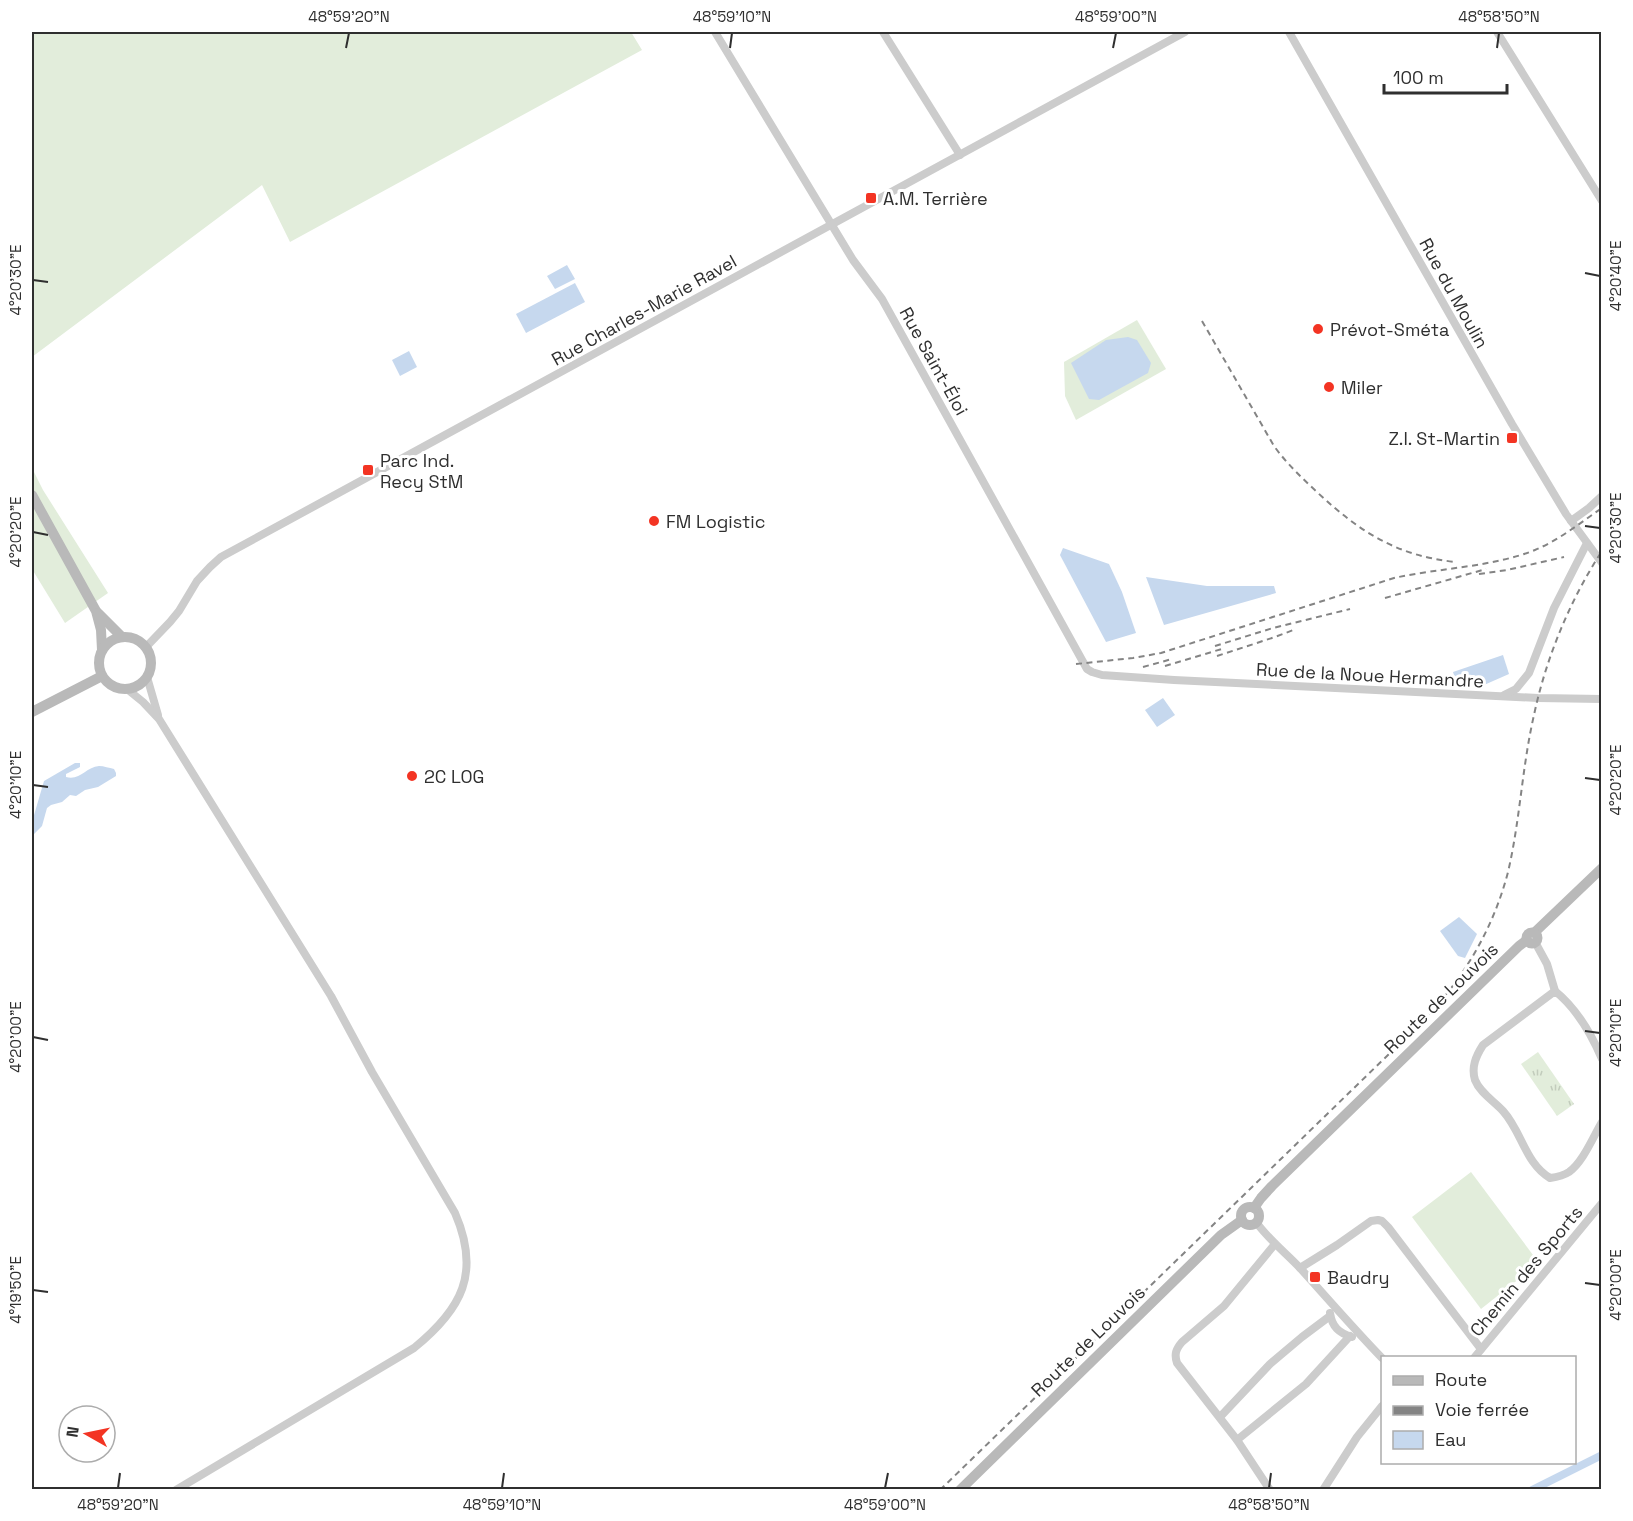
<svg xmlns="http://www.w3.org/2000/svg" width="1633" height="1521" font-family="'Space Grotesk',sans-serif">
  <defs>
    <pattern id="park-tufts" width="24" height="20" patternUnits="userSpaceOnUse" patternTransform="scale(1.5)"><rect width="24" height="20" fill="#e2eddb"/><path d="M3 7l-1-3M5 7V3M7 7l1-3M15 17l-1-3M17 17v-4M19 17l1-3" fill="none" stroke="#c2ccbc"/></pattern>
  </defs>
  <rect width="100%" height="100%" fill="#fff"/>
  <g fill="#e2eddb">
    <polygon points="32,32 631,32 642,50 290,242 262,185 32,357"/>
    <polygon points="1137,320 1166,369 1076,420 1065,396 1064,362"/>
    <polygon points="32,468 43,490 108,593 65,623 32,569"/>
    <polygon points="1471,1172 1539,1263 1481,1309 1412,1217"/>
  </g>
  <polygon fill="url(#park-tufts)" points="1538,1052 1574,1104 1557,1116 1521,1064"/>
  <g fill="#c6d8ee">
    <polygon points="567,265 575,279 555,289 547,276"/>
    <polygon points="575,283 585,302 526,333 516,314"/>
    <polygon points="1128,337 1137,340 1151,363 1148,373 1099,400 1089,399 1071,363 1106,340"/>
    <polygon points="409,351 417,367 400,376 392,360"/>
    <polygon points="1063,548 1109,564 1122,592 1136,633 1106,642 1060,555"/>
    <polygon points="1146,577 1207,586 1274,586 1276,593 1164,625"/>
    <polygon points="1503,655 1509,674 1484,685 1456,682 1453,672"/>
    <polygon points="1163,698 1175,715 1157,727 1145,710"/>
    <path d="M 75,763 L 80,763 L 80,767 L 66,774 L 66,777 C 80,781 86,767 99,766 C 104,766 109,768 114,769 L 116,773 L 116,776 L 98,787 L 85,790 L 76,796 L 70,795 L 62,802 L 51,805 L 47,808 L 42,826 L 32,836 L 32,822 L 44,781 Z"/>
    <polygon points="1459,917 1477,934 1465,958 1458,956 1440,931"/>
  </g>
  <g fill="none" stroke-linecap="round" stroke-linejoin="round">
    <polyline stroke="#c6d8ee" stroke-width="8" points="1532,1490 1602,1455"/>
    <g stroke="#ccc" stroke-width="8">
      <polyline points="715,32 853,260 882,299 1087,669 1092,672 1102,675 1174,680 1538,698 1602,699"/>
      <polyline points="883,32 960,155"/>
      <polyline points="1289,32 1512,424 1566,514 1602,563"/>
      <polyline points="1497,32 1602,201"/>
      <polyline points="1571,521 1589,508 1602,496"/>
      <polyline points="146,647 170,622 179,611 197,581 210,567 221,557 1185,32"/>
      <polyline points="147,677 158,715"/>
      <path d="M 127,689 L 143,702 L 159,719 L 331,996 L 372,1072 L 455,1213 C 481,1273 462,1309 414,1348 L 176,1490"/>
      <polyline points="1504,695 1516,689 1529,673 1554,608 1587,543"/>
      <polyline points="1535,942 1547,964 1555,991"/>
      <path d="M 1602,1059 C 1591,1033 1576,1008 1555,991 L 1483,1045 C 1476,1056 1471,1067 1475,1080 C 1480,1093 1494,1101 1503,1111 C 1522,1132 1525,1163 1550,1178 C 1557,1177 1563,1176 1569,1172 C 1583,1162 1593,1137 1602,1122"/>
      <path d="M 1256,1222 C 1269,1240 1286,1253 1301,1269 C 1328,1299 1354,1329 1382,1358"/>
      <polyline points="1300,1268 1337,1245 1371,1221 1378,1220 1382,1221 1388,1227 1481,1349"/>
      <path d="M 1330,1313 C 1332,1327 1339,1333 1352,1337"/>
      <polyline points="1474,1358 1602,1203"/>
      <polyline points="1220,1417 1270,1364 1302,1337 1330,1316"/>
      <polyline points="1237,1440 1306,1384 1350,1336"/>
      <path d="M 1270,1490 L 1237,1440 L 1177,1363 C 1174,1354 1176,1349 1182,1342 L 1224,1306 L 1275,1244"/>
      <polyline points="1323,1490 1357,1437 1382,1406"/>
    </g>
    <g stroke="#b9b9b9" stroke-width="10">
      <polyline points="32,495 96,611 101,630 102,650"/>
      <polyline points="98,613 122,637"/>
      <circle cx="125" cy="663" r="26"/>
      <polyline points="32,712 102,676"/>
      <polyline points="1535,932 1602,868"/>
      <circle cx="1532" cy="938" r="5.5"/>
      <circle cx="1250" cy="1216" r="9"/>
      <polyline points="1254,1208 1261,1198 1272,1186 1519,946 1527,940"/>
      <polyline points="960,1490 1221,1235 1242,1220"/>
    </g>
    <g stroke="#848484" stroke-width="2" stroke-dasharray="6 4.5" stroke-linecap="butt">
      <path d="M 1202,321 L 1274,446 C 1287,464 1302,478 1318,493 C 1360,532 1397,556 1456,562"/>
      <polyline points="1479,574 1507,570 1564,557"/>
      <polyline points="1385,598 1486,569"/>
      <polyline points="1215,646 1273,628 1350,609"/>
      <polyline points="1217,656 1275,637 1296,629"/>
      <path d="M 1076,664 L 1133,658 L 1161,653 L 1394,578 C 1439,568 1493,567 1535,550 C 1559,540 1580,523 1602,508"/>
      <polyline points="1165,666 1225,648"/>
      <polyline points="1143,667 1172,659"/>
      <path d="M 940,1490 L 1423,1021 C 1463,979 1493,930 1508,872 C 1520,821 1522,767 1534,715 C 1546,658 1570,600 1602,551"/>
    </g>
  </g>
  <path fill="none" stroke="#2f2f2f" stroke-width="2" d="M 346,48 L 349,33M 730,48 L 732,33M 1113,48 L 1116,33M 1497,48 L 1499,33M 1585,273 L 1600,276M 33,280 L 48,282M 1585,526 L 1600,528M 33,532 L 48,535M 1585,778 L 1600,780M 33,785 L 48,787M 1585,1031 L 1600,1033M 33,1037 L 48,1040M 1585,1283 L 1600,1285M 33,1290 L 48,1292M 118,1488 L 120,1473M 502,1488 L 504,1473M 885,1488 L 888,1473M 1269,1488 L 1271,1473"/>
  <g fill="#f33423" stroke="#fff" stroke-width="2">
    <rect x="865" y="192" width="12" height="12" rx="3"/>
    <circle cx="1318" cy="329" r="6"/>
    <circle cx="1329" cy="387" r="6"/>
    <rect x="1506" y="432" width="12" height="12" rx="3"/>
    <rect x="362" y="464" width="12" height="12" rx="3"/>
    <circle cx="654" cy="521" r="6"/>
    <circle cx="412" cy="776" r="6"/>
    <rect x="1309" y="1271" width="12" height="12" rx="3"/>
  </g>
  <g text-anchor="middle" dominant-baseline="central" stroke-width="6" stroke-linejoin="round" paint-order="stroke">
    <g font-size="18" fill="#2f2f2f" stroke="#fff" text-anchor="start">
      <text x="883" y="198">A.M. Terrière</text>
      <text x="1330" y="329">Prévot-Sméta</text>
      <text x="1341" y="387">Miler</text>
      <text x="1500" y="438" text-anchor="end">Z.I. St-Martin</text>
      <text x="380" y="460">Parc Ind.<tspan x="380" dy="21">Recy StM</tspan></text>
      <text x="666" y="521">FM Logistic</text>
      <text x="424" y="776">2C LOG</text>
      <text x="1327" y="1277">Baudry</text>
    </g>
    <g font-size="18" fill="#2f2f2f" stroke="#fff">
      <text transform="translate(1454 293) rotate(61)">Rue du Moulin</text>
      <text transform="translate(644 310) rotate(-29)">Rue Charles-Marie Ravel</text>
      <text transform="translate(934 361) rotate(61)">Rue Saint-Éloi</text>
      <text transform="translate(1370 675) rotate(3)">Rue de la Noue Hermandre</text>
      <text transform="translate(1441 998) rotate(-44)">Route de Louvois</text>
      <text transform="translate(1526 1271) rotate(-50)">Chemin des Sports</text>
      <text transform="translate(1088 1341) rotate(-44)">Route de Louvois</text>
    </g>
  </g>
  <rect width="1633" height="1521" fill="none" stroke="#ffffff" stroke-width="66"/>
  <rect x="1381" y="1356" width="195" height="108" fill="#ffffff" stroke="#acacac" stroke-width="1.5"/>
  <rect x="1393" y="1376" width="30" height="9" fill="#b9b9b9" stroke="#acacac" stroke-width="1.5"/>
  <text x="1435" y="1386" font-size="18" fill="#2f2f2f">Route</text>
  <rect x="1393" y="1406" width="30" height="9" fill="#848484" stroke="#acacac" stroke-width="1.5"/>
  <text x="1435" y="1416" font-size="18" fill="#2f2f2f">Voie ferrée</text>
  <rect x="1393" y="1431" width="30" height="18" fill="#c6d8ee" stroke="#acacac" stroke-width="1.5"/>
  <text x="1435" y="1446" font-size="18" fill="#2f2f2f">Eau</text>
  <g transform="translate(87 1434) rotate(279)"><circle r="28" fill="#ffffff" stroke="#acacac" stroke-width="1.5"/>
  <path d="M0-4.5L10 22L0 15L-10 22Z" fill="#f33423"/>
  <text y="-9" font-size="16" font-weight="bold" text-anchor="middle" fill="#2f2f2f">N</text>
  </g>
  <path d="M1384 84v9h123v-9" fill="none" stroke="#2f2f2f" stroke-width="3"/>
  <text x="1393" y="84" font-size="18" fill="#2f2f2f" stroke="#ffffff" stroke-width="4.5" paint-order="stroke">100 m</text>
  <rect x="33" y="33" width="1567" height="1455" fill="none" stroke="#2f2f2f" stroke-width="2"/>
  <g font-size="15" text-anchor="middle" fill="#2f2f2f">
    <text x="349" y="22">48°59'20"N</text>
    <text x="732" y="22">48°59'10"N</text>
    <text x="1116" y="22">48°59'00"N</text>
    <text x="1499" y="22">48°58'50"N</text>
    <text transform="translate(1616 276) rotate(-90)" y="5">4°20'40"E</text>
    <text transform="translate(16 280) rotate(-90)" y="5">4°20'30"E</text>
    <text transform="translate(1616 528) rotate(-90)" y="5">4°20'30"E</text>
    <text transform="translate(16 532) rotate(-90)" y="5">4°20'20"E</text>
    <text transform="translate(1616 780) rotate(-90)" y="5">4°20'20"E</text>
    <text transform="translate(16 785) rotate(-90)" y="5">4°20'10"E</text>
    <text transform="translate(1616 1033) rotate(-90)" y="5">4°20'10"E</text>
    <text transform="translate(16 1037) rotate(-90)" y="5">4°20'00"E</text>
    <text transform="translate(1616 1285) rotate(-90)" y="5">4°20'00"E</text>
    <text transform="translate(16 1290) rotate(-90)" y="5">4°19'50"E</text>
    <text x="118" y="1510">48°59'20"N</text>
    <text x="502" y="1510">48°59'10"N</text>
    <text x="885" y="1510">48°59'00"N</text>
    <text x="1269" y="1510">48°58'50"N</text>
  </g>
</svg>
